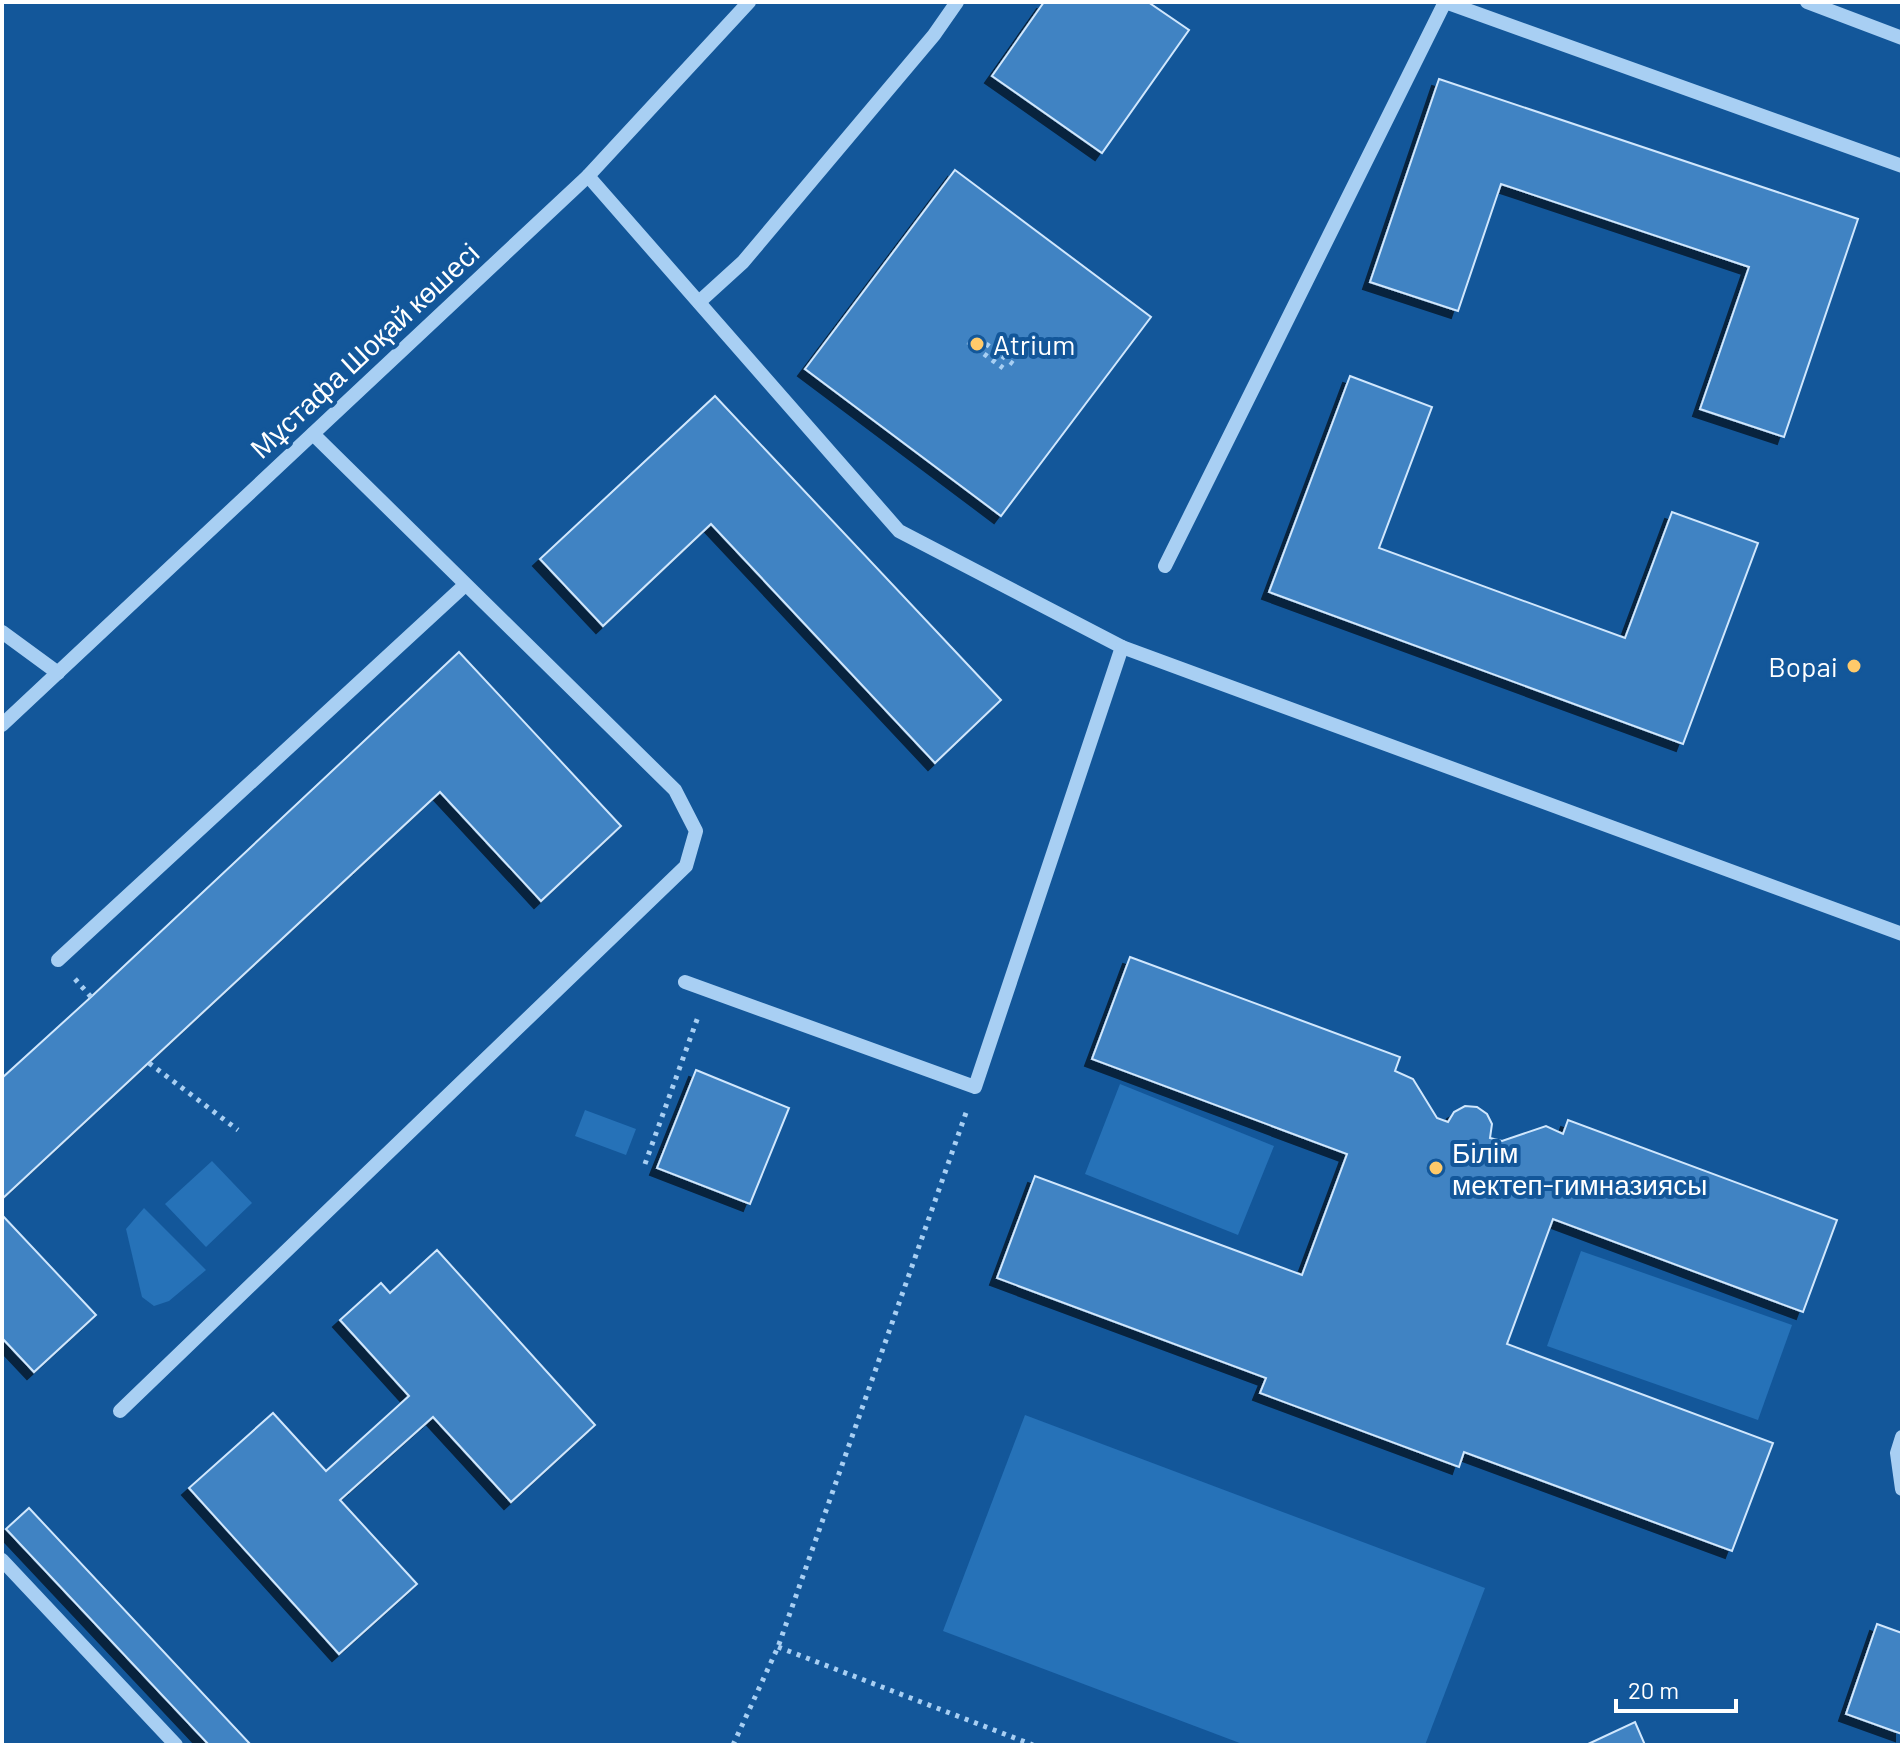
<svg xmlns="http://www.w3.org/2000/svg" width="1904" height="1747" font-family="Barlow,sans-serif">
  <defs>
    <filter id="shadow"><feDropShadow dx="-7" dy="7" stdDeviation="0" flood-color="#0009"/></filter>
  </defs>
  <rect width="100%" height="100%" fill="#13579a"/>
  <g fill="#2672b8">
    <polygon points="1120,1084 1274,1146 1238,1235 1085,1174"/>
    <polygon points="585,1110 636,1129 626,1155 575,1136"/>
    <polygon points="212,1161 252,1203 206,1247 165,1204"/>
    <polygon points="144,1208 206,1270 169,1301 154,1306 142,1297 126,1229"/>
    <polygon points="1581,1251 1792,1325 1758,1420 1547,1346"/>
    <polygon points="1025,1415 1485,1588 1425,1745 1245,1745 943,1631"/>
  </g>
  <g fill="#4183c3" stroke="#d0e7fd" stroke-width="2" filter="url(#shadow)">
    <polygon points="1044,2 1148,2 1189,30 1102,153 992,76"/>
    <polygon points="1439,79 1858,219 1784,437 1700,409 1749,267 1501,184 1458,311 1370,282"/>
    <polygon points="955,170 1151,317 1001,516 805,369"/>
    <polygon points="1350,376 1432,407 1379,548 1625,638 1672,512 1758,543 1683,744 1269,592"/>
    <polygon points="715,396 1001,700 935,763 711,524 603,626 540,559"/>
    <polygon points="459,652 621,826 541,901 440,792 2,1199 2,1078 91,997"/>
    <polygon points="1130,957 1400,1057 1395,1071 1413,1079 1437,1118 1448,1122 1454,1112 1465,1106 1477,1107 1487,1114 1492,1124 1490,1138 1502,1141 1546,1126 1563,1134 1568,1120 1837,1220 1803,1312 1553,1219 1507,1344 1773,1443 1732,1551 1464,1452 1459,1467 1260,1393 1266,1378 997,1278 1035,1176 1302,1275 1347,1154 1092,1059"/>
    <polygon points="696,1070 789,1108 750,1204 657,1168"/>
    <polygon points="2,1215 96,1315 34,1372 2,1338"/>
    <polygon points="437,1250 595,1425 511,1502 433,1417 340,1500 417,1584 339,1654 189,1488 273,1413 326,1471 409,1396 340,1320 381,1283 390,1293"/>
    <polygon points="29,1508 251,1745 209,1745 6,1529"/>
    <polygon points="1877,1624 1902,1633 1902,1734 1846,1714"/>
    <polygon points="1635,1722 1645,1745 1586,1745"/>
  </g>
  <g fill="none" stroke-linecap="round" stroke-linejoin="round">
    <g stroke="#a8cff3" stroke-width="5" stroke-dasharray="4 6" stroke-linecap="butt">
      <polyline points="978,338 1013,364"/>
      <polyline points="968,342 1003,368"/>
      <polyline points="75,979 91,997"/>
      <polyline points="149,1063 238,1130"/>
      <polyline points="645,1164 699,1014"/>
      <polyline points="778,1647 1033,1745"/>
      <polyline points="733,1745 778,1647 967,1110"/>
    </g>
    <g stroke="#a8cff3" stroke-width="14">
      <polyline points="1807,2 1902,38"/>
      <polyline points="588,176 899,531 1122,647 975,1087 685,982"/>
      <polyline points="699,302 743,262 934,35 957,2"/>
      <polyline points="1165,566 1445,2 1902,166"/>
      <polyline points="2,632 58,673"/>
      <polyline points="1122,647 1902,934"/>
      <polyline points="2,725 588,176 749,2"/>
      <polyline points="58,960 465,585"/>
      <polyline points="120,1411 686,866 696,831 675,790 313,434"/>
      <polyline points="1902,1437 1897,1453 1902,1489"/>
      <polyline points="2,1560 176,1745"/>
    </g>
  </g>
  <g fill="#ffca6a" stroke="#13579a" stroke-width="3">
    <circle cx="977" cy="344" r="8"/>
    <circle cx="1854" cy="666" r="8"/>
    <circle cx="1436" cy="1168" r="8"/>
  </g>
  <g text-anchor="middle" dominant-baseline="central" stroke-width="8" stroke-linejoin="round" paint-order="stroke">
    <g font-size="28" fill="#fff" stroke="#13579a" text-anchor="start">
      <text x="993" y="344">Atrium</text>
      <text x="1838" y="666" text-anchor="end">Bopai</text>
      <text x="1452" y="1152">Білім<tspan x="1452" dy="32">мектеп-гимназиясы</tspan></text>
    </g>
    <g font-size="28" fill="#fff" stroke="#13579a">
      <text transform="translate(364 350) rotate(-43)">Мұстафа Шоқай көшесі</text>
    </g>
  </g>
  <rect width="1904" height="1747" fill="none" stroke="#ffffff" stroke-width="8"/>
  <path d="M1616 1699v12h120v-12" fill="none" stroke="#ffffff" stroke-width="4"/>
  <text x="1628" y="1699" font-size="24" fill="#ffffff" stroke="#13579a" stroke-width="6" paint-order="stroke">20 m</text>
</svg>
